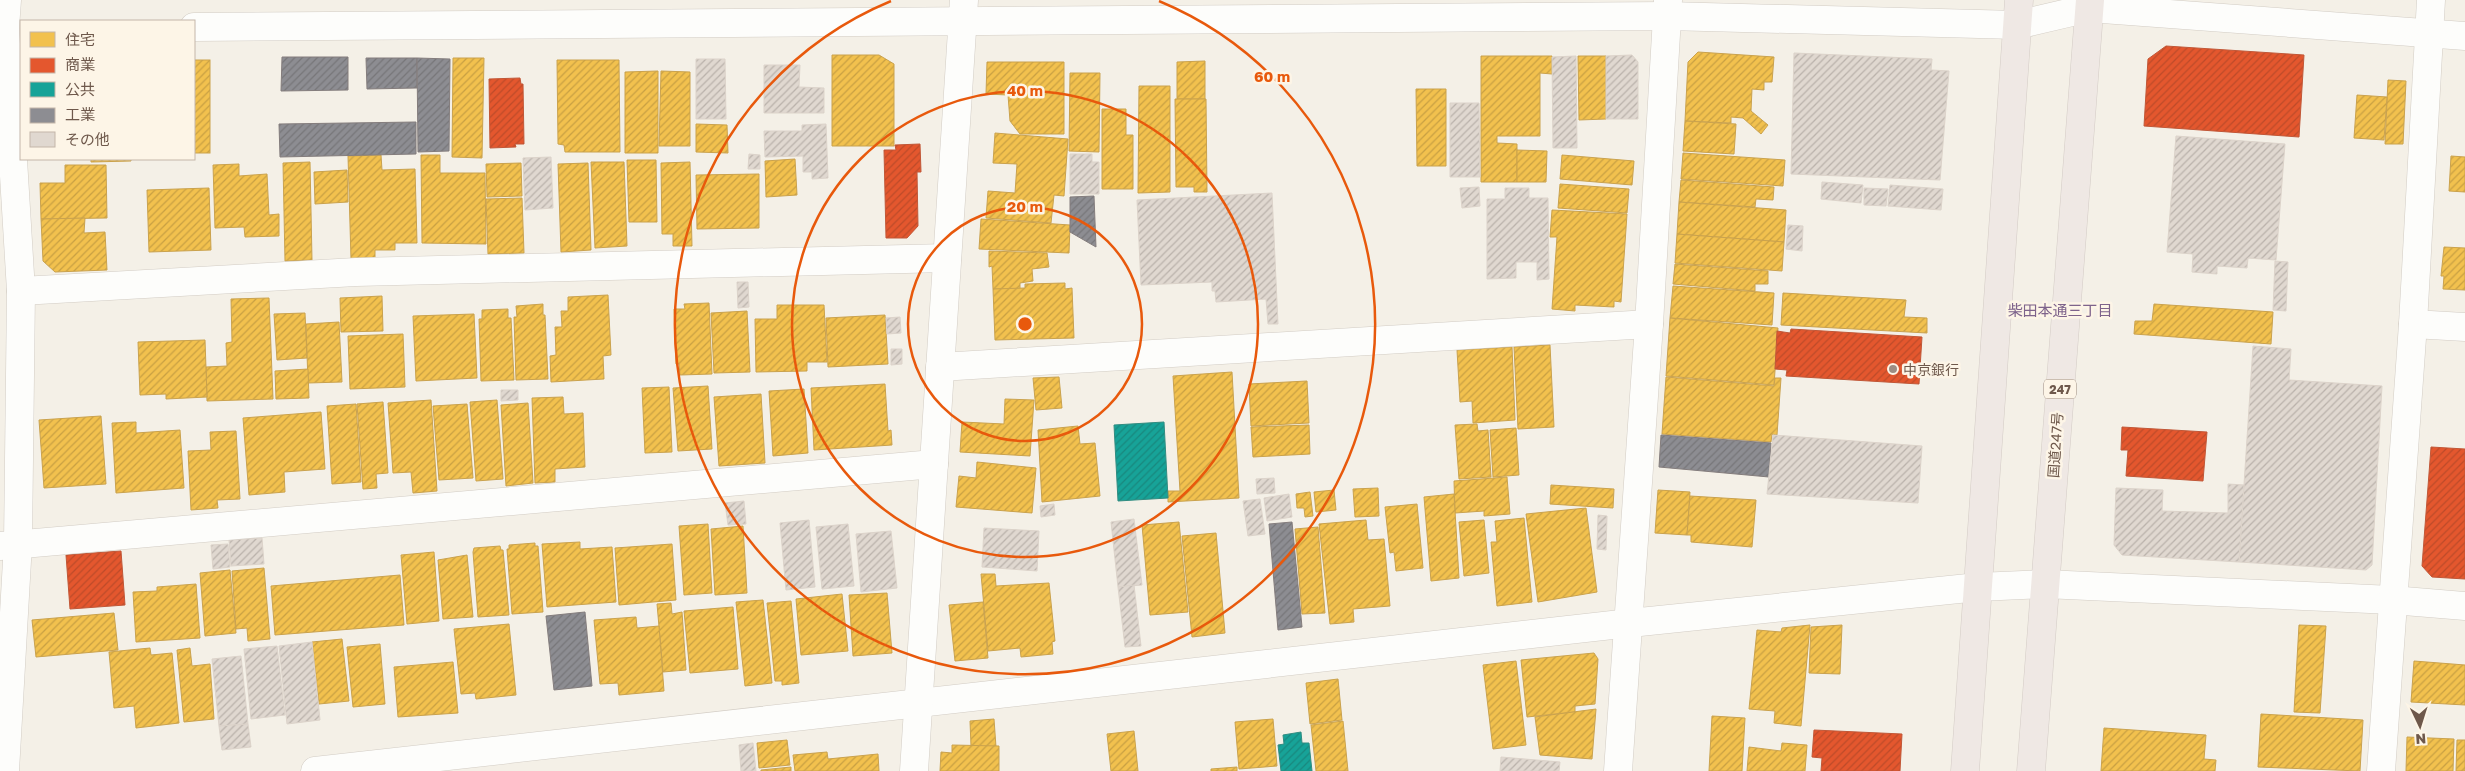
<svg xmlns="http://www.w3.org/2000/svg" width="2465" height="771" font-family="'Golos Text','Noto Sans JP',sans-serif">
  <defs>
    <pattern id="homes-hatch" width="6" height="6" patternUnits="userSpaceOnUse" patternTransform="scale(1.25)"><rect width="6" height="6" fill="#f2c14e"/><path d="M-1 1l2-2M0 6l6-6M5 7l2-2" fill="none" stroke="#c8a043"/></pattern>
    <pattern id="shops-hatch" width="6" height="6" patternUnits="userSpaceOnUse" patternTransform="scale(1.25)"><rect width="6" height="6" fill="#e4572e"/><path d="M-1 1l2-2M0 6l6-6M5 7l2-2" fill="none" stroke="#bd4b29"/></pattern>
    <pattern id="public-hatch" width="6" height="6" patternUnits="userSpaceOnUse" patternTransform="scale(1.25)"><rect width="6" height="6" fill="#17a398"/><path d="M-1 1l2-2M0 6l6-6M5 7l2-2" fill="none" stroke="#19887e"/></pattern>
    <pattern id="industry-hatch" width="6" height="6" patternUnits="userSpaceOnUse" patternTransform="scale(1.25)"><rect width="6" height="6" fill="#8d8d92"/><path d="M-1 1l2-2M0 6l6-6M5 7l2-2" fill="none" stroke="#777679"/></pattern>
    <pattern id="building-hatch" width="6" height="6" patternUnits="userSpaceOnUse" patternTransform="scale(1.25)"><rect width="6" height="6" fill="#e0d8d0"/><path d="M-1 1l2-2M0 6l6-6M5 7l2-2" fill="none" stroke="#bab2ab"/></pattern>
  </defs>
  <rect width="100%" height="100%" fill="#f4f0e7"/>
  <g fill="url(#homes-hatch)" stroke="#caa24d">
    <polygon points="1698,52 1774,57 1772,82 1764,82 1764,90 1752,89 1751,111 1768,125 1761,134 1743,118 1731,117 1731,123 1685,121 1688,62"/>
    <polygon points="832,55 879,55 894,64 894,146 832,146"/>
    <polygon points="1481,56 1552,56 1552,74 1540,73 1540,136 1497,136 1497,143 1517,144 1517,182 1481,182"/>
    <polygon points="1578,56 1606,56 1606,119 1579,120"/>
    <polygon points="453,58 484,58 482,158 452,157"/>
    <rect x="194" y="60" width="16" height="93"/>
    <polygon points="557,60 619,60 620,152 565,152 564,145 558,144"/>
    <polygon points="1205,61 1205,99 1177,99 1177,62"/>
    <polygon points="987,62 1064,62 1064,134 1020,134 1010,121 1008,95 986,94"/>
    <polygon points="658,71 658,153 625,153 625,72"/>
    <polygon points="661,71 690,72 690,146 659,146"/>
    <polygon points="1070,73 1100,73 1099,152 1069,151"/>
    <polygon points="2388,80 2406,81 2403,144 2385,144"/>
    <polygon points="1139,86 1170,86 1170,192 1138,193"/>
    <polygon points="1416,89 1446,89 1446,166 1417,166"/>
    <polygon points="2357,95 2387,97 2384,140 2354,138"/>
    <polygon points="1175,99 1206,99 1207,192 1194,192 1194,187 1176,187"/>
    <polygon points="1102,109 1126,109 1126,135 1133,135 1133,189 1102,189"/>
    <polygon points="1685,121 1736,124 1734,154 1683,151"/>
    <polygon points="696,124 727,125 728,153 696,152"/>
    <polygon points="995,133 1068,139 1064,196 1054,195 1051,223 986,218 988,191 1015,193 1017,164 993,163"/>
    <polygon points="1517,150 1547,151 1546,182 1517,182"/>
    <polygon points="1683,153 1785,160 1783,186 1681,179"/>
    <polygon points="381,155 382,170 415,169 417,243 395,243 395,250 375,250 375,258 351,259 348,156"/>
    <polygon points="421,155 440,155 440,173 485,173 486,244 422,243"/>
    <polygon points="1562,155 1634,161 1632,185 1560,179"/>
    <polygon points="2451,156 2465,157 2465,192 2449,191"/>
    <polygon points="91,159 131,159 131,161 91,162"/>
    <polygon points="795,159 797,195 766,197 765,161"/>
    <polygon points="627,160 656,160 657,222 629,222"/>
    <polygon points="310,162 312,260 285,261 283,163"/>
    <polygon points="591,162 624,162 627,246 595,248"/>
    <polygon points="690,162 692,246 673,246 673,234 662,234 661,163"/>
    <polygon points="521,163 522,196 487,197 486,164"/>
    <polygon points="588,163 591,250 561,252 558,164"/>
    <polygon points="239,164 239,176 267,174 269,215 279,214 279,236 245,237 244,227 215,228 213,165"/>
    <polygon points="65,165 106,165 107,218 41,219 40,183 65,183"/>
    <polygon points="347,170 348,202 315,204 314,172"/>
    <polygon points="759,174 759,228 697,229 696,175"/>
    <polygon points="1681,180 1774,187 1773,200 1756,199 1755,207 1679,202"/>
    <polygon points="1560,184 1629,189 1627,213 1558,208"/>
    <polygon points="209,188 211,250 149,252 147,190"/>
    <polygon points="522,198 524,253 488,254 486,199"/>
    <polygon points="1679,202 1786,210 1784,242 1677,234"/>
    <polygon points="1552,210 1627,214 1621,302 1614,301 1614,307 1575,305 1575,311 1552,309 1557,237 1550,237"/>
    <polygon points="85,218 84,233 105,232 107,270 55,272 43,261 41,219"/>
    <polygon points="981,219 1070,225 1069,253 979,249"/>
    <polygon points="1677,234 1784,242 1782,271 1675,263"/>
    <polygon points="2444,247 2465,248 2465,290 2443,289 2444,276 2441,276"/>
    <polygon points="989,251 1047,253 1049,267 1032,269 1033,281 1020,283 1020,289 993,289 992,266 989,267"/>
    <polygon points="1675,264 1768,271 1768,284 1755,284 1755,291 1673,284"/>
    <polygon points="1065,283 1065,289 1072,288 1074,338 995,340 993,289 1025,288 1025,284"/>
    <polygon points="1673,286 1774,293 1772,325 1670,318"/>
    <polygon points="1783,293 1906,300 1904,317 1927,318 1927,333 1781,325"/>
    <polygon points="608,295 611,355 603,356 604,379 551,382 550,356 556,355 555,327 562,327 561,311 568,311 568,297"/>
    <polygon points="382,296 383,331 341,332 340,298"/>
    <polygon points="269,298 273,399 207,401 206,367 227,366 226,343 232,342 231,299"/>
    <polygon points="709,303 712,374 680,375 679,364 676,364 674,309 685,309 684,304"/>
    <polygon points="543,304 543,315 545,315 548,379 516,380 514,317 517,317 516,306"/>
    <polygon points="2154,304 2273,312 2271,344 2134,334 2135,321 2152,321"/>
    <polygon points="777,305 824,305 827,362 807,362 807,371 756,372 755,319 777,319"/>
    <polygon points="508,309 508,318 511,318 514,380 481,381 479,319 482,319 482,310"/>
    <polygon points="747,311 750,372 714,373 711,313"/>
    <polygon points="305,313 307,358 277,360 274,314"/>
    <polygon points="474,314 477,378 416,381 413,316"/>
    <polygon points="885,315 888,364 828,367 826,318"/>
    <polygon points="1670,318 1778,328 1774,385 1666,376"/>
    <polygon points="339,322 342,382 308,383 306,324"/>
    <polygon points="403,334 405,387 350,389 348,336"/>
    <polygon points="205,340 207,397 166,399 166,394 140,395 138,342"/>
    <polygon points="1550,345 1554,427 1518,429 1514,347"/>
    <polygon points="1512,347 1515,420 1473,423 1472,401 1460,402 1457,350"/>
    <polygon points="308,369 309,398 276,399 275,371"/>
    <polygon points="1232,372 1239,498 1168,502 1168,491 1180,491 1173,376"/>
    <polygon points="1059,377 1062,408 1036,410 1033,378"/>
    <polygon points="1666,377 1774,386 1775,378 1781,378 1777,435 1772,434 1771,442 1662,434"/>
    <polygon points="1307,381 1309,423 1251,426 1249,384"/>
    <polygon points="885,384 888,431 891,430 892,445 814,450 811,388"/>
    <polygon points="708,386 712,449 678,451 673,388"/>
    <polygon points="669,387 672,452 645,453 642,388"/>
    <polygon points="804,389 808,453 773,456 769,391"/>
    <polygon points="761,394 765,463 719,466 714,397"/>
    <polygon points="563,397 564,414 583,413 585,467 555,469 555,482 535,483 532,398"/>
    <polygon points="1005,399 1034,400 1030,456 960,452 962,422 1004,424"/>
    <polygon points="431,400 437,491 413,493 411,472 393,473 388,403"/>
    <polygon points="497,400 503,479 476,481 470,402"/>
    <polygon points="383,402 388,473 376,474 377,488 363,489 357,404"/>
    <polygon points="528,403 533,483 506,486 501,405"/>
    <polygon points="356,404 361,482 332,484 327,406"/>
    <polygon points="467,404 473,478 439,480 433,406"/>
    <polygon points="321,412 325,469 284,472 285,492 249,495 243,418"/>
    <polygon points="101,416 106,484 44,488 39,420"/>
    <polygon points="136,422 136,433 180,430 184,488 116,493 112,423"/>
    <polygon points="1477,424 1478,431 1488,430 1491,477 1459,479 1455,425"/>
    <polygon points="1309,425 1310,454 1253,457 1251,427"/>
    <polygon points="1078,426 1080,444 1095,443 1100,496 1042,502 1038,430"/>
    <polygon points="1516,428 1519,475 1493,477 1490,430"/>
    <polygon points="236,431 240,499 217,500 218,508 191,510 188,451 211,450 210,432"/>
    <polygon points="977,462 1036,468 1032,513 956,507 959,476 976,478"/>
    <polygon points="1507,477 1510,514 1484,516 1484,511 1455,513 1454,481"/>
    <polygon points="1551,485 1614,489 1613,508 1550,504"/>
    <polygon points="1378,488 1379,516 1355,517 1353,489"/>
    <polygon points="1334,490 1336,510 1316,512 1314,492"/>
    <polygon points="1658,490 1690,492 1687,535 1655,533"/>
    <polygon points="1310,492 1313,516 1305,517 1304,508 1297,508 1296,494"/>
    <polygon points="1454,494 1459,578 1431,581 1424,497"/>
    <polygon points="1690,496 1756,500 1752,547 1691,542 1691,535 1687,535"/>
    <polygon points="1417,504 1423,568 1396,571 1394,552 1390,553 1385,507"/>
    <polygon points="1586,508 1597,592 1538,602 1526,514"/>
    <polygon points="1524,518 1532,602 1497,606 1491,542 1497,542 1495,521"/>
    <polygon points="1366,520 1368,540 1384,539 1390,606 1353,609 1354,622 1330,624 1319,524"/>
    <polygon points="1484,520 1489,573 1464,576 1459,522"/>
    <polygon points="1179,522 1188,612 1150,615 1142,525"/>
    <polygon points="708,524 712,593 684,595 679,526"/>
    <polygon points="743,526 747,593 715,595 711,529"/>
    <polygon points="1318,527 1325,613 1302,614 1295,529"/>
    <polygon points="1216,533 1225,633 1192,637 1182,536"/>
    <polygon points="580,542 580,549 612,547 616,602 547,607 542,544"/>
    <polygon points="535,543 535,546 538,546 543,612 512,614 507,549 509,549 509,545"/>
    <polygon points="672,544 676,600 619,605 615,548"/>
    <polygon points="500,546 501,550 503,550 509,615 478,617 473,552 474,548"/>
    <polygon points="434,552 439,621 407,624 401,555"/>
    <polygon points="467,555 473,617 443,619 438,560"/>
    <polygon points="264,568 270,639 248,641 247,628 236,629 232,571"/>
    <polygon points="230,570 236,633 205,636 200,573"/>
    <polygon points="981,574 995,574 996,586 1049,583 1055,641 1052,642 1053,654 1021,657 1020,648 988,651"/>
    <polygon points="400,575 404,625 275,635 271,586"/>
    <polygon points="196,584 200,638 136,642 133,592 157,591 157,587"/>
    <polygon points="887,593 892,653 853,656 849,595"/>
    <polygon points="842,594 848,651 801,655 796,599"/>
    <polygon points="763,600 772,683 745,686 736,602"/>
    <polygon points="791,601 799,683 782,685 782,681 775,681 767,603"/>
    <polygon points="983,602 988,658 955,661 949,605"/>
    <polygon points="671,603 672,614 682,612 686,670 663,672 657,604"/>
    <polygon points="733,607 738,669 690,673 684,611"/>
    <polygon points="114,613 118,650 36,657 32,620"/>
    <polygon points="636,617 637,628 659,626 664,691 619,695 618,683 600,684 594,620"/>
    <polygon points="509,624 516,695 476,699 475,693 461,694 454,629"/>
    <polygon points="1810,625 1801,726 1774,723 1775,711 1749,709 1757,630 1781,632 1782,628"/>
    <polygon points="1842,625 1840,674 1809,673 1811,627"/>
    <polygon points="2299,625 2326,626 2320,713 2294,712"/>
    <polygon points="342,639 349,701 319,704 312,642"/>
    <polygon points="380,644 385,704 353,707 347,647"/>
    <polygon points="150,648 151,655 172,653 179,723 136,728 134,706 114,708 109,652"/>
    <polygon points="190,648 192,666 210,664 214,719 184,722 177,650"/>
    <polygon points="1594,653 1598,659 1595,704 1575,706 1575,712 1527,717 1521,660"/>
    <polygon points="1516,661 1526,745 1493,749 1483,665"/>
    <polygon points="2414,661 2465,665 2465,705 2411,702"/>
    <polygon points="453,662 458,713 398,717 394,667"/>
    <polygon points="1338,679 1342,720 1310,724 1306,683"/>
    <polygon points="1596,709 1592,759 1540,755 1535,717"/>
    <polygon points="2261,714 2363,720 2360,771 2258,767"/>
    <polygon points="1712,716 1745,718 1742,771 1709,771"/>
    <polygon points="994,719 996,747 971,746 970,721"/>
    <polygon points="1273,719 1277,766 1239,769 1235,722"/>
    <polygon points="1343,721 1348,771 1316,771 1311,725"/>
    <polygon points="2104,728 2206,735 2204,759 2216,760 2215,771 2101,771"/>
    <polygon points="1134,731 1138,771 1111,771 1107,734"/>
    <polygon points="2407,737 2454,739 2453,771 2406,771"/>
    <polygon points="787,740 790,765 759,768 757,743"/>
    <polygon points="2457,740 2465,740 2465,771 2456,771"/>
    <polygon points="1782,743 1807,745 1805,771 1747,771 1749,747 1781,751"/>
    <polygon points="952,745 999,746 999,771 940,771 941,752 952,753"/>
    <polygon points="827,752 828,759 878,754 879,771 795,771 793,755"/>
    <polygon points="791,767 791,771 761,771 761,770"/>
    <polygon points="1237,767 1237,771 1211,771 1211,769"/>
  </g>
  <g fill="url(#shops-hatch)" stroke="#c15737">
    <polygon points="2166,46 2304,55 2299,137 2144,126 2148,59"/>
    <polygon points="520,78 521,84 523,84 524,144 515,144 516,147 490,148 489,79"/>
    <polygon points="920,144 921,172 917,172 918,226 907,238 886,238 884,150 896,150 895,145"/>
    <polygon points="1791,329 1922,337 1919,384 1786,376 1787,370 1775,369 1777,331 1790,333"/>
    <polygon points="2122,427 2207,432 2203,481 2126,476 2128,450 2121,450"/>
    <polygon points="2431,447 2465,449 2465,579 2432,577 2422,566"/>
    <polygon points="121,551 125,605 70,609 66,555"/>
    <polygon points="1814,730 1902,734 1900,771 1821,771 1822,758 1812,757"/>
  </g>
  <g fill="url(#public-hatch)" stroke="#318c81">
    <polygon points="1164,422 1168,498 1118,501 1114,425"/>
    <polygon points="1301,732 1302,743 1309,743 1312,771 1281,771 1278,745 1284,744 1283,735"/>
  </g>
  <g fill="url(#industry-hatch)" stroke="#847d7d">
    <polygon points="282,57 348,57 348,90 281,91"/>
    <polygon points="366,58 417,58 417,88 367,89"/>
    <polygon points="417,58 450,59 449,151 418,152"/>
    <polygon points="416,122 416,154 280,157 279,124"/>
    <polygon points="1094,196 1096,247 1070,232 1070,197"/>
    <polygon points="1661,435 1771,443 1769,477 1659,467"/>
    <polygon points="1292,522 1302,627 1278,630 1269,524"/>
    <polygon points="585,612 592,686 554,690 546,616"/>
  </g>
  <g fill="url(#building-hatch)" stroke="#dcd3ca">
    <polygon points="1794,53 1932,59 1931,70 1949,71 1940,180 1791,174"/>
    <polygon points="1632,55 1638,62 1638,119 1606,119 1606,56"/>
    <polygon points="1576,56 1577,148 1553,148 1552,57"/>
    <polygon points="696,59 725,59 726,119 696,119"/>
    <polygon points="764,65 800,65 799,87 824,88 824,113 764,113"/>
    <polygon points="1450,103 1479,103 1480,177 1450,177"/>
    <polygon points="826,124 828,178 812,179 812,172 803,172 803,156 765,157 764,131 802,131 802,125"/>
    <polygon points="2176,136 2285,144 2276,260 2248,258 2247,268 2217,266 2217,274 2192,272 2193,254 2167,252"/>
    <polygon points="749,154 760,155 760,169 748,169"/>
    <polygon points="1070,154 1092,154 1092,162 1099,162 1099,194 1070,194"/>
    <polygon points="551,157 553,208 525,210 523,158"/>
    <polygon points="1822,182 1863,185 1861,203 1821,199"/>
    <polygon points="1890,185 1943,189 1941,210 1888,206"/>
    <polygon points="1479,187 1480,206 1462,208 1460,188"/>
    <polygon points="1505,188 1529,188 1529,198 1548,198 1549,279 1537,280 1537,262 1516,262 1516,278 1487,279 1487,199 1505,199"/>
    <polygon points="1864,188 1888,189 1886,206 1864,205"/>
    <polygon points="1272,193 1278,324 1268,324 1266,299 1216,302 1215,291 1212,291 1212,282 1141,285 1137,200"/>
    <polygon points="1788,225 1803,226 1802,251 1786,249"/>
    <polygon points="2275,261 2288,262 2286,311 2273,310"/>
    <polygon points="737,282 748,282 749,307 738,308"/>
    <polygon points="900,317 901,333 887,334 886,318"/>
    <polygon points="2253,346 2291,349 2289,380 2382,386 2372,565 2366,570 2239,562"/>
    <polygon points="891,349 902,349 902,364 891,365"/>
    <polygon points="501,390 518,390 518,400 501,401"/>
    <polygon points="1773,435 1922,446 1918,503 1767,494"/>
    <polygon points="1274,478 1275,493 1257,494 1256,479"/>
    <polygon points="2228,484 2244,485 2239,562 2122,555 2114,545 2116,488 2163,490 2162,511 2228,513"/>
    <polygon points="1289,494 1292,517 1267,521 1264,498"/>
    <polygon points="1260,499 1265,534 1248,536 1243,501"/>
    <polygon points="744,501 746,524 728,525 725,503"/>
    <polygon points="1054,504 1055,515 1041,517 1040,506"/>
    <polygon points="1598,515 1607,516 1606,550 1597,549"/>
    <polygon points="1134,519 1142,585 1118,587 1111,522"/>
    <polygon points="809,520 815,587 786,590 780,523"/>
    <polygon points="848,524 854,586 822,589 816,527"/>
    <polygon points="984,528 1039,531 1037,571 982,567"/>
    <polygon points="891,531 897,588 861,592 856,534"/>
    <polygon points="262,538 264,564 231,566 229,540"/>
    <polygon points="228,544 230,567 213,569 211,545"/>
    <polygon points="1134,585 1141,646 1125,647 1118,587"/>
    <polygon points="312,642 320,720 287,724 279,646"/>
    <polygon points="277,646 285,715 251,719 244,649"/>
    <polygon points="241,656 248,724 219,726 212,659"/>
    <polygon points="248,724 251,747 222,750 219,726"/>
    <polygon points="753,743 756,771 741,771 739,745"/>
    <polygon points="1501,757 1560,762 1559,771 1500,771"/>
  </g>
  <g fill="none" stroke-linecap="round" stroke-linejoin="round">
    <g stroke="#d2ccc4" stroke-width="29">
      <g id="minor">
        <polyline points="194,27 1667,16 2017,25 2089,8 2465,36"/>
        <polyline points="21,291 356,272 947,258"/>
        <polyline points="2413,324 2465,327"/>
        <polyline points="940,367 1649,324"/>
        <polyline points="0,546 934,464"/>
        <polyline points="5,771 18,543 21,291 5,28 7,0"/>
        <polyline points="315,771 1630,623 1978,587 2045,584 2392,600 2465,606"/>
        <polyline points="914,771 964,0"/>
        <polyline points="1618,771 1649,324 1668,0"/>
        <polyline points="2381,771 2413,324 2431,0"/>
      </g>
    </g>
    <g stroke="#d3cbc5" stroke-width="29">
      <g id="highway">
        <polyline points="1965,771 2019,0"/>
        <polyline points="2031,771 2090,0"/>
      </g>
    </g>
    <use href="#minor" stroke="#fdfdfb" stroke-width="28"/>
    <use href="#highway" stroke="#efe8e4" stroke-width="28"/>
  </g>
  <g fill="none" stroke="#e8590c" stroke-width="2.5">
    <circle cx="1025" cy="324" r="117"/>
    <circle cx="1025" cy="324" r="233"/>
    <path d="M1159 1A350 350 0 1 1 891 1"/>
  </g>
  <circle fill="#9d8d82" stroke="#fdf5e7" stroke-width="2" cx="1893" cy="369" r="5"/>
  <g text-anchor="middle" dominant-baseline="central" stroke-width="5" stroke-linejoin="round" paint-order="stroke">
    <rect fill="#fdf5e7" stroke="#99877a" stroke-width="1" x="2044" y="379.5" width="32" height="19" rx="4"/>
    <g font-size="12" font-weight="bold" fill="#6e584b">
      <text x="2060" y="389">247</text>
    </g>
    <g font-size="14" fill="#6e584b" stroke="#fdf5e7" text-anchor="start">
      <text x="1903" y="369">中京銀行</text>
    </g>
    <g font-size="14" fill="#6e584b" stroke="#fdf5e7">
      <text transform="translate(2055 445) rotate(-86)">国道247号</text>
    </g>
    <g font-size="15" fill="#7e638b" stroke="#fdf5e7">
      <text x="2060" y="310">柴田本通三丁目</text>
    </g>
  </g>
  <circle cx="1025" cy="324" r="8" fill="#e8590c" stroke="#fdf5e7" stroke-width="2.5"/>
  <g font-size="15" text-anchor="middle" font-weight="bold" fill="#e8590c" stroke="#fdf5e7" stroke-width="5" stroke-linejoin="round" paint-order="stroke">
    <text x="1272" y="82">60 m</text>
    <text x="1025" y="96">40 m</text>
    <text x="1025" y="212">20 m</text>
  </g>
  <rect x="20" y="20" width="175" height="140" fill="#fdf5e7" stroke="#c4b6a9"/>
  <rect x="30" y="32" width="25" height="15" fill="#f2c14e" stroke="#c4b6a9"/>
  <text x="65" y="45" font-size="15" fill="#6e584b">住宅</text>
  <rect x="30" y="58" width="25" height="15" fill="#e4572e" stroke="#c4b6a9"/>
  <text x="65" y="70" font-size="15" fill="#6e584b">商業</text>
  <rect x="30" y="82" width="25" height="15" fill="#17a398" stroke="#c4b6a9"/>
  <text x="65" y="95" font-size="15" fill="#6e584b">公共</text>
  <rect x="30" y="108" width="25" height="15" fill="#8d8d92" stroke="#c4b6a9"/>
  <text x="65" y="120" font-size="15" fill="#6e584b">工業</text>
  <rect x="30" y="132" width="25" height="15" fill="#e0d8d0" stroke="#c4b6a9"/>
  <text x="65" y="145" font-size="15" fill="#6e584b">その他</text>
  <g transform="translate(2420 726) rotate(176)" stroke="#fdf5e7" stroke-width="4" paint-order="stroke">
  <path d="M0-4L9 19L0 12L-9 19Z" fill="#6e584b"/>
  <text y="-8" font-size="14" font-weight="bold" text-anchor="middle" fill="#6e584b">N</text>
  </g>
</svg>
